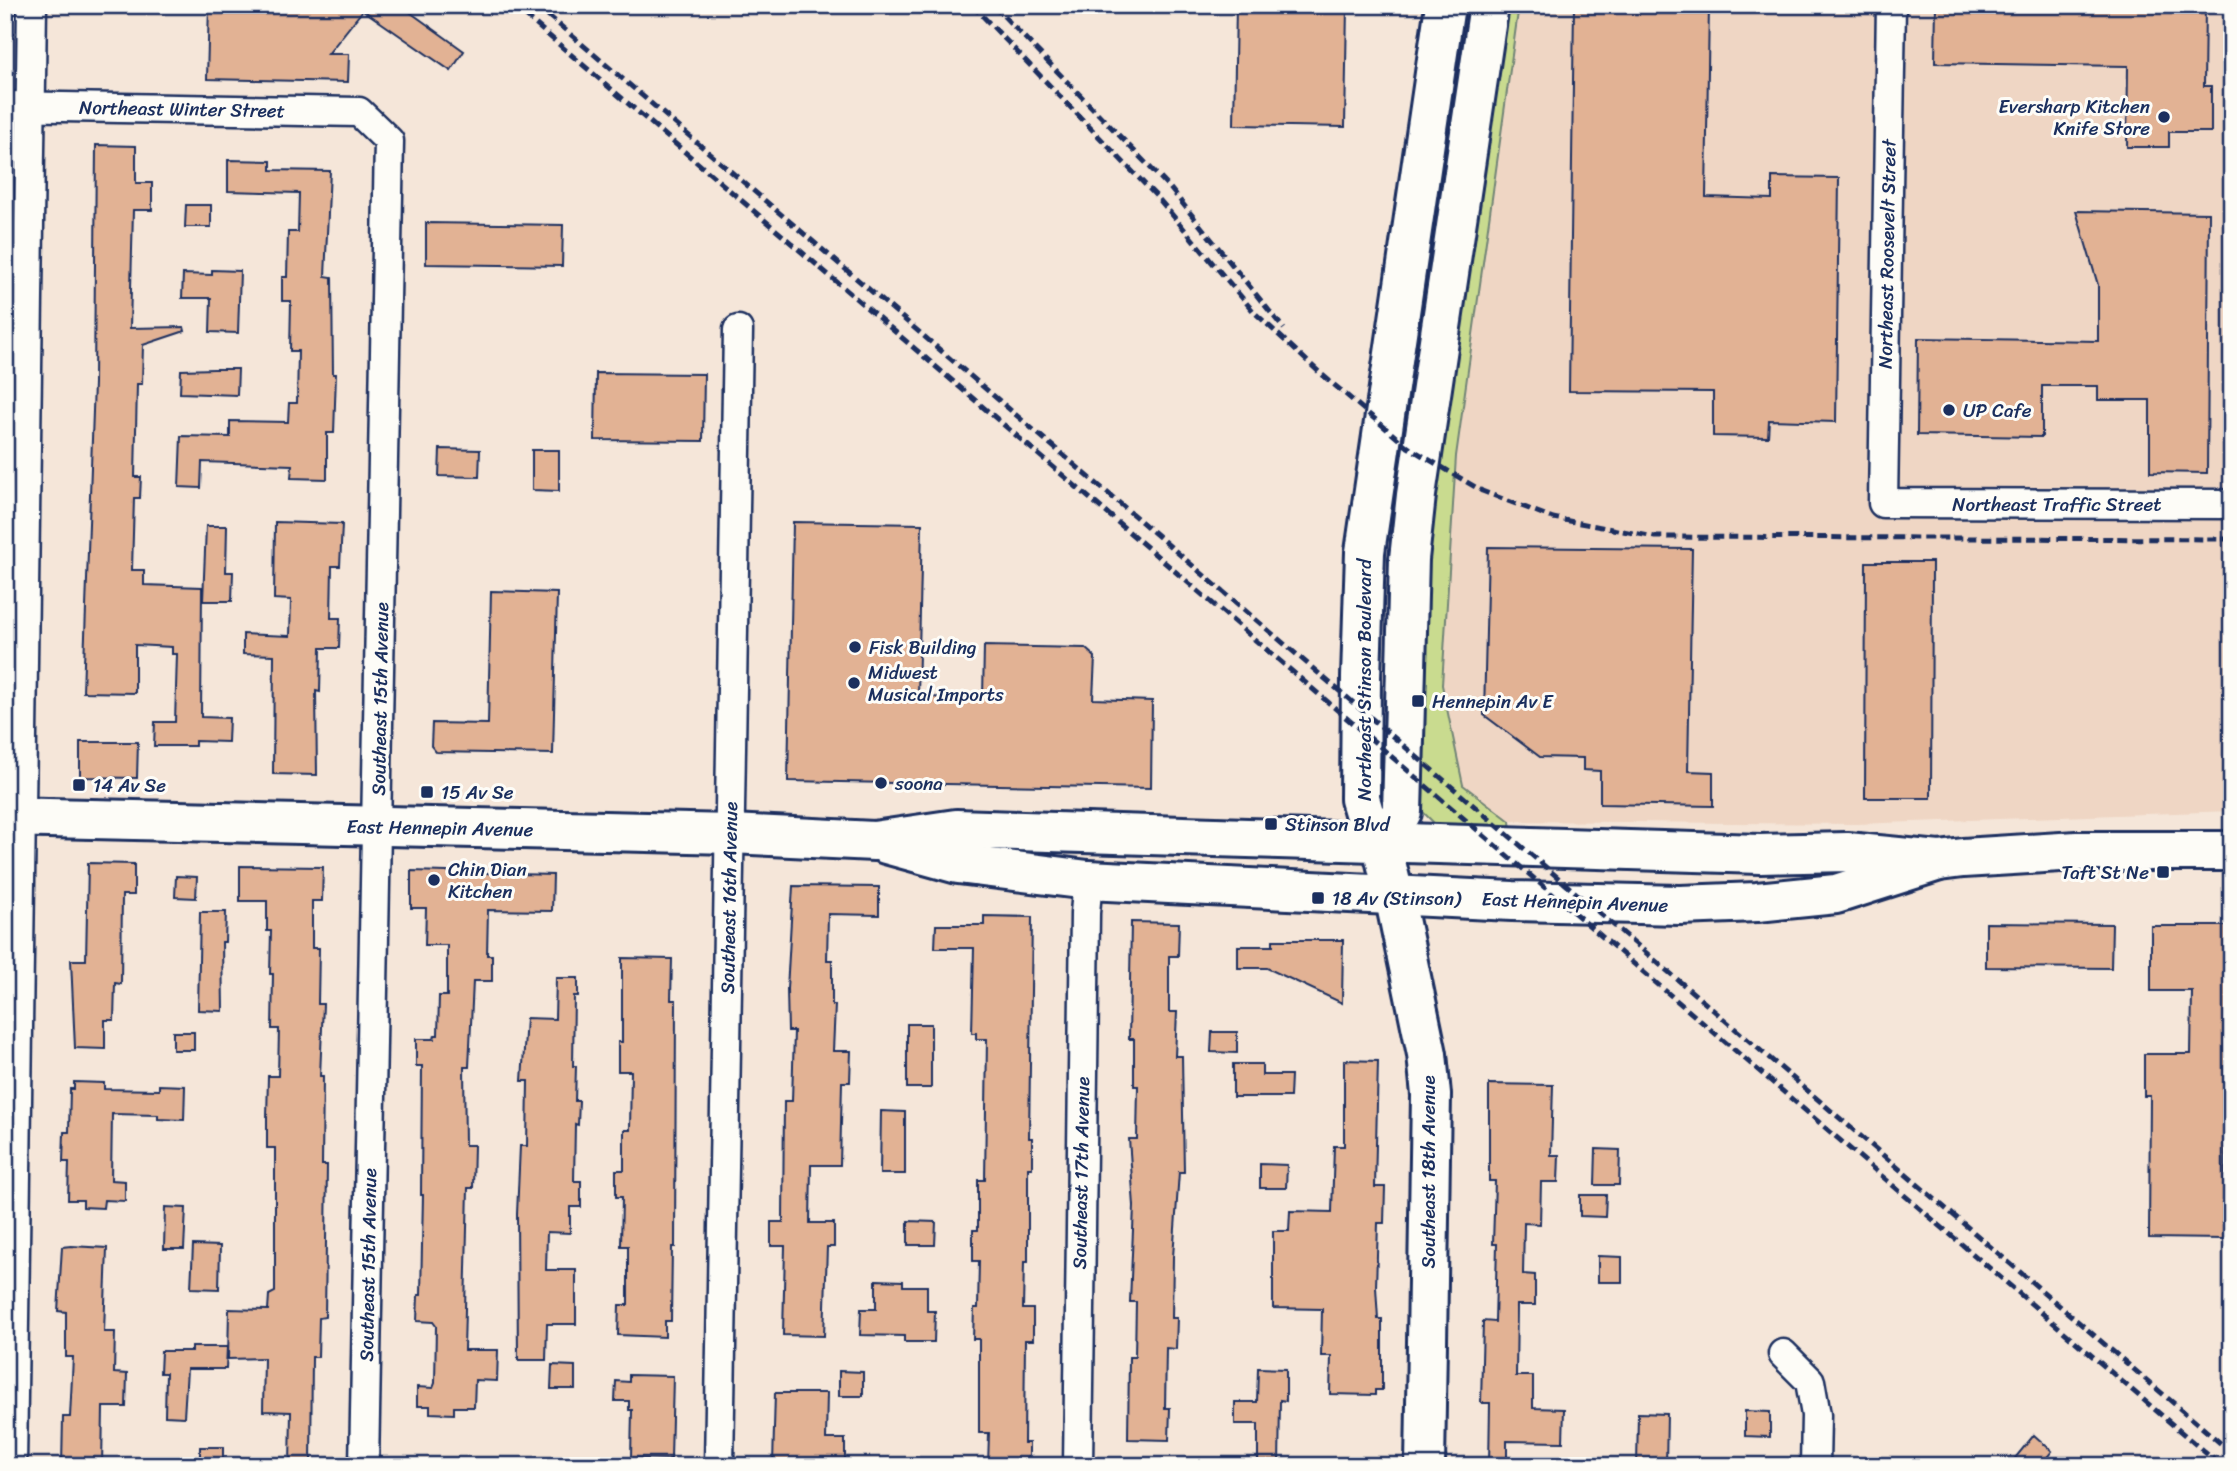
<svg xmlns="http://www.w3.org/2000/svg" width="2237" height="1471" font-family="Sriracha,sans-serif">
  <rect width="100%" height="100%" fill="#f5e6d9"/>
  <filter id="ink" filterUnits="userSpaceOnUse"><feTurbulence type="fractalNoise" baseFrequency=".0143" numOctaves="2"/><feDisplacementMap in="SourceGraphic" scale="14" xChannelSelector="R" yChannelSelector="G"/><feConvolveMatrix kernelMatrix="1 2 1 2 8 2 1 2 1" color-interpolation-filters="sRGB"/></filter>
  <g filter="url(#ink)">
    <polygon fill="#efd6c4" points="1519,5 2232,5 2232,811 1856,824 1510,821 1463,785 1442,685 1456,456"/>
    <polygon fill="#c9db8f" stroke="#728576" stroke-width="2" points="1504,5 1519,5 1456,456 1442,685 1463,785 1510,821 1511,831 1439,828 1420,809 1424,553"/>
    <g fill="#e2b294" stroke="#1b2f5e" stroke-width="2">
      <polygon points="209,5 400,5 464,51 451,71 363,10 328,54 349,54 348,82 207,79"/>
      <polygon points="1236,5 1347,5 1345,127 1234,125"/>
      <polygon points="1574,5 1709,5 1706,197 1772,199 1772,177 1839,178 1836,422 1769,420 1768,437 1713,436 1713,392 1569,391"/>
      <polygon points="1936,5 2205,5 2204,86 2211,86 2211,132 2169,132 2169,147 2127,147 2128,66 1935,63"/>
      <polygon points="96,145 136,146 136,183 152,183 152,210 133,210 130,328 184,327 185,331 143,345 142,384 137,384 135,477 141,477 140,498 134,498 132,570 144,570 144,585 202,587 201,717 229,718 228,742 195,741 195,746 154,746 155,722 175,722 177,654 172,654 172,647 135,645 135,693 83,692 94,383"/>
      <polygon points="228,160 271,161 271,170 330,171 325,276 332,277 333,374 336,374 334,433 327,433 327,479 291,478 292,465 202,462 201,488 179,487 181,436 230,437 230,421 288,422 289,403 297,403 298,351 290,351 291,301 282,301 282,277 287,277 288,232 298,232 299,193 228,191"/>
      <polygon points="186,205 211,205 211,227 185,227"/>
      <polygon points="2076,211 2209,213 2207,473 2150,472 2150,400 2098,400 2098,386 2042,386 2042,437 1917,435 1918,338 2098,341 2098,285"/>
      <polygon points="426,223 563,225 562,266 426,264"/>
      <polygon points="212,270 240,271 238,333 210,332 211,298 182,298 183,274 212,275"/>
      <polygon points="214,369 238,369 237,395 180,393 181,370"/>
      <polygon points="596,373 704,374 703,441 595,440"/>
      <polygon points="440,449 480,450 479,477 439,476"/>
      <polygon points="532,450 559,450 559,491 532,490"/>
      <polygon points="275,522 342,524 340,566 332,566 331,618 340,618 339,648 321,648 320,692 316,691 317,775 273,774 274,655 243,654 243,634 290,636 291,600 274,599"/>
      <polygon points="793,522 922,524 918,697 983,698 984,646 1085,648 1095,657 1093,699 1152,701 1151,788 788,781"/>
      <polygon points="206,526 227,526 226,572 233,572 232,601 203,601"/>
      <polygon points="1488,547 1692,549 1688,771 1713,772 1713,806 1600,804 1600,771 1583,770 1583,758 1540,757 1484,715"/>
      <polygon points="1866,562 1932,562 1931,798 1865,798"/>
      <polygon points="491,591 557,593 553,754 436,752 431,746 432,723 488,724"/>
      <polygon points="80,742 138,742 137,778 80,777"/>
      <polygon points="88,863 134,864 134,895 122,895 121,984 115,983 114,1020 105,1020 105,1049 75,1048 71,960 86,960"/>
      <polygon points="240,866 323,867 322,901 312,901 312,948 319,948 318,1004 323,1004 320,1076 323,1076 322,1165 327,1165 325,1317 319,1318 318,1357 312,1357 311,1466 290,1466 291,1412 263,1411 264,1358 228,1359 229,1309 268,1310 269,1295 275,1292 275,1148 267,1148 267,1118 268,1076 278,1076 279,1029 272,1029 273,974 270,974 271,931 267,931 267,901 240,901"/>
      <polygon points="411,871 553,875 552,911 488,910 487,955 492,955 492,981 473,981 469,1067 464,1067 465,1145 474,1145 473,1188 468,1188 464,1350 498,1350 497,1381 475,1380 474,1407 454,1407 454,1414 430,1413 430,1406 417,1406 417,1387 433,1388 435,1383 436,1326 433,1322 417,1321 418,1295 421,1295 423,1195 421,1195 422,1066 416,1066 416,1039 434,1039 435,1035 438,1035 439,996 447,996 447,945 425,945 426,908 411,908"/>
      <polygon points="176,876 197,877 196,898 175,897"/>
      <polygon points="793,886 879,887 879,915 828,914 827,960 832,960 832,1005 835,1005 833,1051 851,1051 850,1082 842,1082 840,1165 811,1165 810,1223 834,1223 834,1247 827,1247 824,1336 783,1335 785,1246 771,1246 771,1222 783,1222 784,1101 792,1101 794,1031 788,1031 787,989"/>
      <polygon points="200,912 226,912 225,942 222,942 223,1011 198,1010"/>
      <polygon points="984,916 1032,917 1029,1138 1032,1138 1032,1168 1028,1168 1028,1262 1024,1262 1023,1309 1033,1309 1033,1340 1025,1340 1024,1443 1029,1443 1029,1466 988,1466 989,1433 979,1433 979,1339 973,1339 974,1308 978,1308 979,1261 973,1261 973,1230 978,1230 978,1180 985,1180 987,1039 976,1039 976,1033 972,1033 974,948 935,948 936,925 984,925"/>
      <polygon points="1131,922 1179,923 1178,956 1169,956 1169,1012 1177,1012 1175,1056 1182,1056 1184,1172 1179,1172 1173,1257 1172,1318 1177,1318 1176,1349 1166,1348 1165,1408 1170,1408 1169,1440 1128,1439 1129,1357 1135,1357 1136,1302 1130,1302 1134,1206 1129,1139 1137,1139 1138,1086 1134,1086 1134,1039 1129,1039"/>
      <polygon points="1986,923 2112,924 2111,968 1986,967"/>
      <polygon points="2151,926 2232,926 2232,1097 2226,1097 2224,1239 2149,1238 2150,1096 2144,1096 2144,1054 2191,1054 2192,991 2151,991"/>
      <polygon points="1273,940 1343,940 1342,1003 1267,968 1238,968 1238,946 1273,946"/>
      <polygon points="622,958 672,959 671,1000 676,1000 675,1247 672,1247 671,1321 665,1321 665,1337 618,1335 619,1305 628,1305 628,1246 621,1246 622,1197 616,1197 616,1170 624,1170 624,1130 630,1130 631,1071 618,1071 618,1042 622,1042"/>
      <polygon points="556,978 578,978 578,996 574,996 573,1066 576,1066 575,1101 579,1101 578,1125 575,1124 574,1181 581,1181 581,1207 570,1207 570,1233 547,1232 546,1270 576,1270 576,1324 547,1324 546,1360 518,1360 517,1214 520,1146 527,1146 528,1081 522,1081 526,1018 555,1019"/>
      <rect x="907" y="1024" width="24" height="64"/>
      <rect x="173" y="1032" width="21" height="18"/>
      <polygon points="1212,1032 1237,1032 1237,1053 1211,1052"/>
      <polygon points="1344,1060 1378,1061 1375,1187 1385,1187 1384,1223 1378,1223 1376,1287 1378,1319 1382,1319 1382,1390 1375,1390 1375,1395 1330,1394 1331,1356 1321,1356 1322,1309 1273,1308 1273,1231 1289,1231 1290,1211 1332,1212 1334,1146 1344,1146"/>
      <polygon points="1233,1064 1262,1064 1262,1075 1291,1075 1290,1097 1233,1097"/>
      <polygon points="74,1082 104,1083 104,1089 159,1090 159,1085 185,1086 184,1120 158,1119 158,1115 112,1114 111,1180 125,1181 125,1201 104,1200 103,1208 83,1207 83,1200 68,1200 69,1162 63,1162 64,1132 69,1132 70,1089 74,1089"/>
      <polygon points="1489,1084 1553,1085 1551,1155 1559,1155 1558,1182 1541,1182 1540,1224 1524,1223 1523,1274 1535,1275 1535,1305 1517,1305 1516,1376 1533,1376 1533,1408 1564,1409 1563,1442 1507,1441 1507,1466 1489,1466 1490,1403 1481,1403 1483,1321 1495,1322 1497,1244 1493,1244 1495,1181 1489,1181"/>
      <polygon points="881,1111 905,1112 905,1174 880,1174"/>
      <polygon points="1596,1149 1620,1150 1619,1185 1595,1185"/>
      <polygon points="1260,1164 1287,1165 1286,1188 1260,1188"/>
      <polygon points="1580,1195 1606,1195 1605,1217 1580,1216"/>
      <polygon points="165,1207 186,1208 184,1249 164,1249"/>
      <polygon points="908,1221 936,1222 935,1245 908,1245"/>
      <polygon points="193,1245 220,1246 219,1289 191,1288"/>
      <polygon points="71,1246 107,1248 104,1332 115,1332 114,1373 127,1374 126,1407 103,1407 102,1466 62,1466 63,1417 70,1417 73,1357 66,1357 66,1312 58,1311 62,1247"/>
      <polygon points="1598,1256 1622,1257 1622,1282 1598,1282"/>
      <polygon points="876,1280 903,1281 903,1286 927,1286 927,1311 935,1311 934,1342 904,1342 904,1336 860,1335 861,1309 876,1309"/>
      <polygon points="192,1347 227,1347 226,1369 187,1369 184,1417 165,1416 166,1373 160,1373 161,1351 192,1351"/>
      <polygon points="552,1365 575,1366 575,1389 551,1389"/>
      <polygon points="1258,1368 1286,1369 1286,1401 1280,1400 1279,1466 1258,1466 1258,1424 1235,1424 1235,1402 1257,1402"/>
      <polygon points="839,1371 863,1372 863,1396 839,1396"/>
      <polygon points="629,1375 673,1376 671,1459 631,1458 632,1410 629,1410 629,1401 615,1401 616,1381 629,1382"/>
      <polygon points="775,1393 827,1393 826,1439 845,1439 845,1466 773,1464"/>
      <polygon points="1745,1411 1770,1412 1770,1437 1745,1436"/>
      <polygon points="1638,1413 1667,1414 1666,1466 1637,1466"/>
      <polygon points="2034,1435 2052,1451 2040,1466 2025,1466 2015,1458"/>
      <rect x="200" y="1447" width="23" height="19"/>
    </g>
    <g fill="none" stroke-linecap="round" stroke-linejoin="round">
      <g stroke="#1b2f5e" stroke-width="33">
        <g id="street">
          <polyline points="1891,5 1883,503 2232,504"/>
          <polyline points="5,106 359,112 389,141 364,1466"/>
          <polyline points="1783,1354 1810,1381 1816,1415 1815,1466"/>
          <polyline points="12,1466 32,5"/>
          <polyline points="719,1466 738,330"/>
          <polyline points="1078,1466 1085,913 1088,880"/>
        </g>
      </g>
      <g stroke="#1b2f5e" stroke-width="44">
        <g id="secondary">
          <polyline points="5,817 731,834 874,841 956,829 1760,854 1847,852 1939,861"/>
          <polyline points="1381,842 1402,812 1409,559 1416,495 1489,5"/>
          <polyline points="886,844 958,864 1088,880 1512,901 1680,905 1757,902 1836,894 1939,861 1963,858 2077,851 2232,851"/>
          <polyline points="1425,1466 1431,1095 1427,1054 1394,895 1381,842 1368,826 1360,799 1361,677 1365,552 1445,5"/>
        </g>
      </g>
      <use href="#street" stroke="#fdfcf7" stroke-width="28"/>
      <use href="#secondary" stroke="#fdfcf7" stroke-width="38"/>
      <g stroke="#1b2f5e" stroke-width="5" stroke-dasharray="10 5" stroke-linecap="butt">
        <polyline points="513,5 2221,1466"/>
        <polyline points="536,5 2232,1453"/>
        <polyline points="972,5 1158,198 1254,312 1319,372 1408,447 1482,491 1553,518 1655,537 2232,539"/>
        <polyline points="993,5 1170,188 1284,329"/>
      </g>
    </g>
  </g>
  <g fill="#1b2f5e" stroke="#fdfcf7" stroke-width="2.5">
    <circle cx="2164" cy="117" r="7"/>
    <circle cx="1949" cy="410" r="7"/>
    <circle cx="855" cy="647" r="7"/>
    <circle cx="854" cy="683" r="7"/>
    <rect x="1411" y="694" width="14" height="14" rx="3.5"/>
    <circle cx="881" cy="783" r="7"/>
    <rect x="72" y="778" width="14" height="14" rx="3.5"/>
    <rect x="420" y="785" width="14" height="14" rx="3.5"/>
    <rect x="1264" y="817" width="14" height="14" rx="3.5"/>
    <rect x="2156" y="865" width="14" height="14" rx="3.5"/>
    <circle cx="434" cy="880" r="7"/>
    <rect x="1311" y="891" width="14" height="14" rx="3.5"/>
  </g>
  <g text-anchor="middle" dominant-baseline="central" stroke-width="6" stroke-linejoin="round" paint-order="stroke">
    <g font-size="19" fill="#1b2f5e" stroke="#fdfcf7" text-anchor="start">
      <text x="2150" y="106" text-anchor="end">Eversharp Kitchen<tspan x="2150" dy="22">Knife Store</tspan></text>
      <text x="1963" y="410">UP Cafe</text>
      <text x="869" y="647">Fisk Building</text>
      <text x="868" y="672">Midwest<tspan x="868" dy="22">Musical Imports</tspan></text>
      <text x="1432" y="701">Hennepin Av E</text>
      <text x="895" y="783">soona</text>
      <text x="93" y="785">14 Av Se</text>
      <text x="441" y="792">15 Av Se</text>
      <text x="1285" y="824">Stinson Blvd</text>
      <text x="448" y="869">Chin Dian<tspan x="448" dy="22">Kitchen</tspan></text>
      <text x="2149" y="872" text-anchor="end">Taft St Ne</text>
      <text x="1332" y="898">18 Av (Stinson)</text>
    </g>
    <g font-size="19" fill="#1b2f5e" stroke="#fdfcf7">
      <text transform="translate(182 109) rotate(1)">Northeast Winter Street</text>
      <text transform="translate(1887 254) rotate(-89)">Northeast Roosevelt Street</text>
      <text x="2057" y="504">Northeast Traffic Street</text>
      <text transform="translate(1364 680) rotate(-90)">Northeast Stinson Boulevard</text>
      <text transform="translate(380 699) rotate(-89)">Southeast 15th Avenue</text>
      <text transform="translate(440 828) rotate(1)">East Hennepin Avenue</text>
      <text transform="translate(729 898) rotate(-89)">Southeast 16th Avenue</text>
      <text transform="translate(1575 902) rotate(2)">East Hennepin Avenue</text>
      <text transform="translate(1428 1172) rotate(-90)">Southeast 18th Avenue</text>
      <text transform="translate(1081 1173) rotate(-89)">Southeast 17th Avenue</text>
      <text transform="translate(368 1265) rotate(-89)">Southeast 15th Avenue</text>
    </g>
  </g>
  <rect width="2237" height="1471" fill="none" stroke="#fdfcf7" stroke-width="28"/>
  <rect x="14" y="14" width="2209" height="1443" fill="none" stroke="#1b2f5e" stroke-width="2.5" filter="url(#ink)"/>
</svg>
